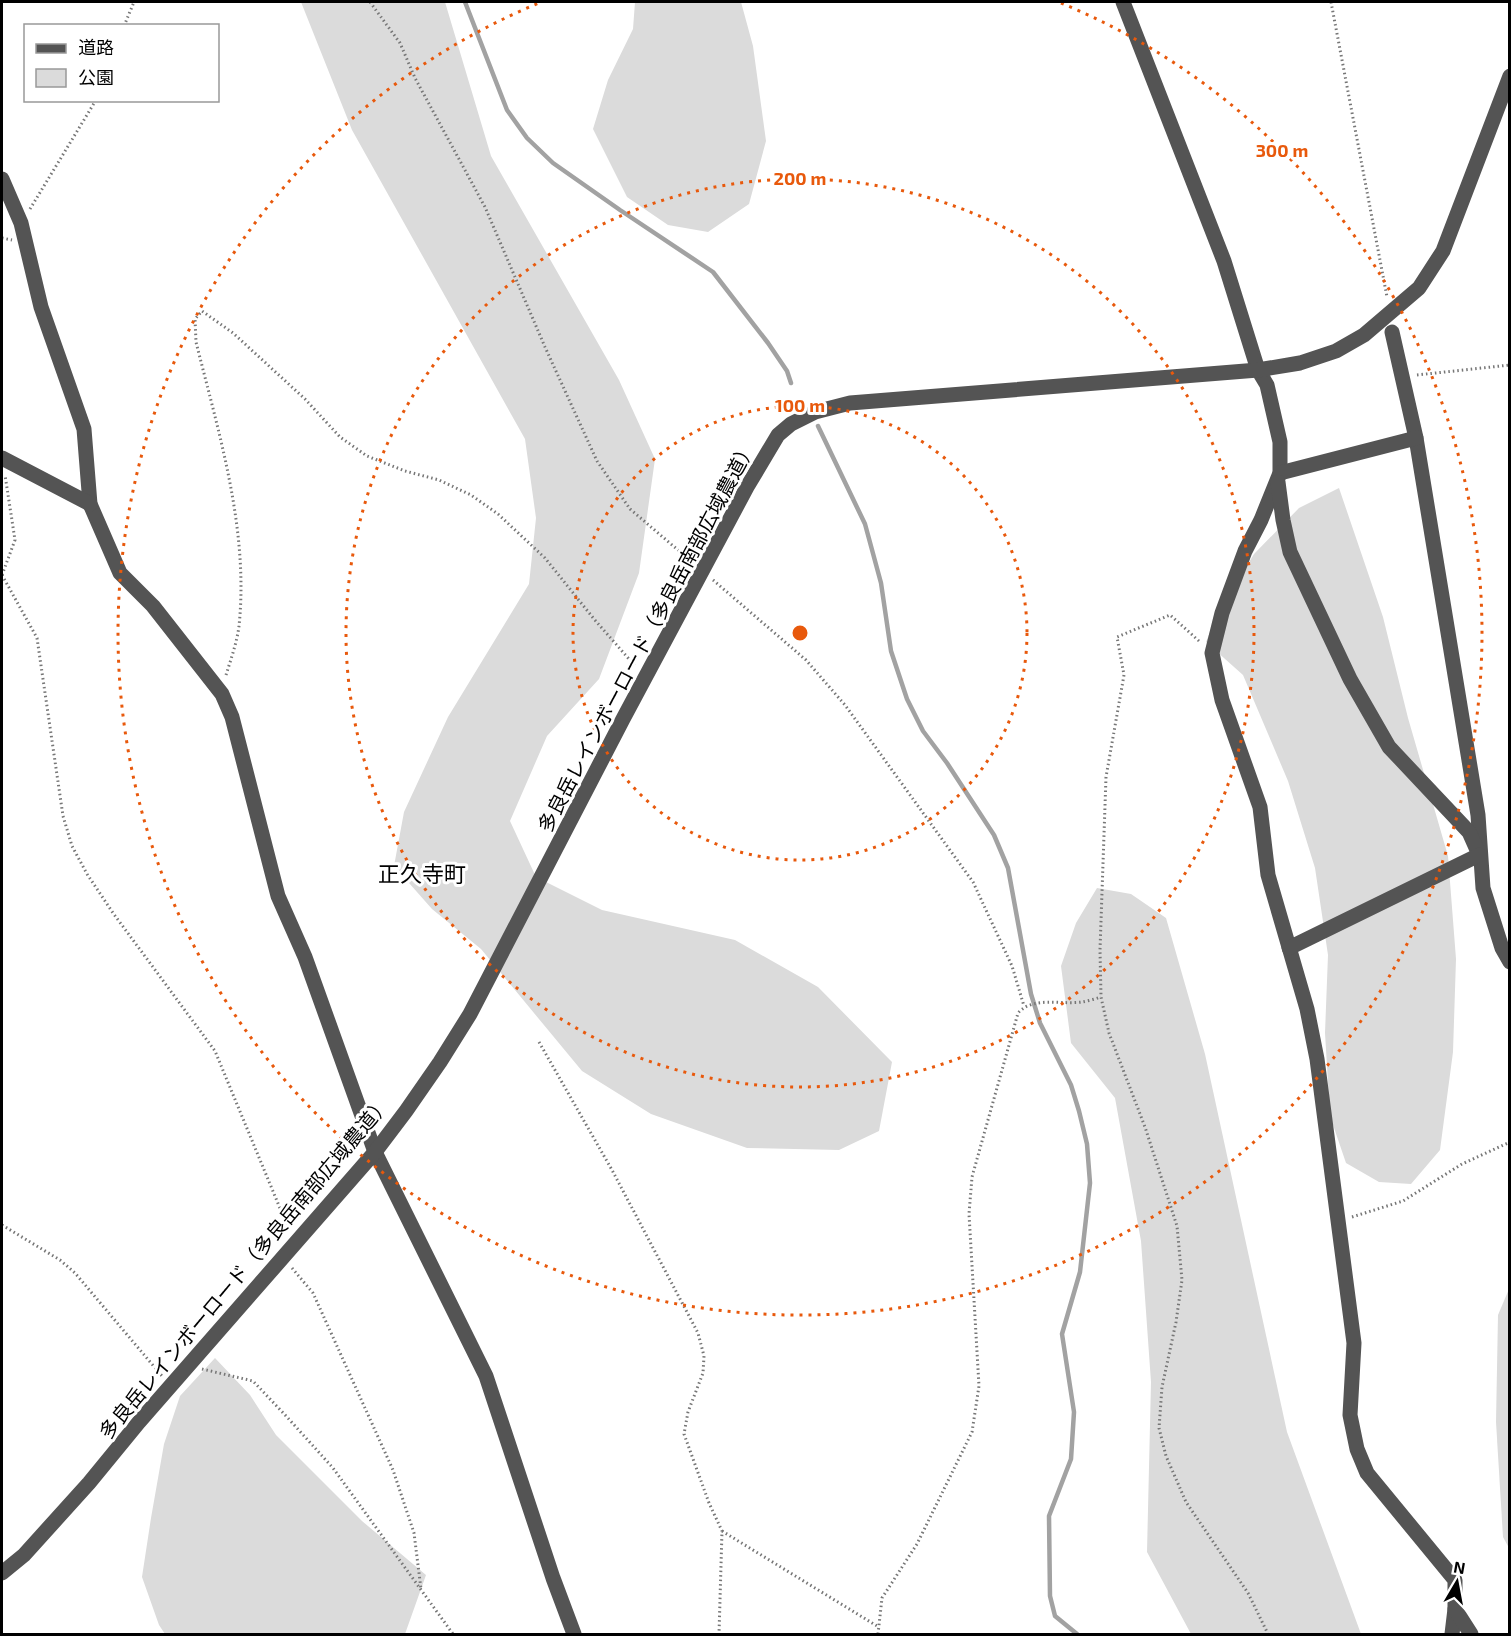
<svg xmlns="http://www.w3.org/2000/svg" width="1511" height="1636" font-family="'Exo 2','Noto Sans JP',sans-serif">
  <rect width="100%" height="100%" fill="#fff"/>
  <g fill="#dbdbdb">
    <polygon points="301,2 445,2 491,156 619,380 655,459 639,573 599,679 547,736 510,821 536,877 602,910 735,940 818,987 892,1062 879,1131 839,1150 747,1148 651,1114 582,1071 481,949 432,909 394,866 404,812 448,717 529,584 536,518 525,439 352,130"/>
    <polygon points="635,2 741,2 753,46 766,141 749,204 708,232 668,225 627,197 593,129 608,80 633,29"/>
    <polygon points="1339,488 1383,617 1408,718 1448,856 1456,959 1453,1052 1440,1150 1411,1184 1379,1182 1346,1163 1330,1116 1325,1033 1328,955 1315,868 1288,781 1243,675 1206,642 1217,615 1254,554 1299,508"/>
    <polygon points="1097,888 1131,894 1166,918 1205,1054 1287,1432 1361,1634 1191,1634 1147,1552 1151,1382 1141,1241 1115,1098 1071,1043 1061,966 1076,923"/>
    <polygon points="1509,1289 1510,1548 1509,1548 1503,1537 1496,1422 1498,1315"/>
    <polygon points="215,1358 250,1395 276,1435 362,1521 426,1575 405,1634 165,1634 159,1625 142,1577 151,1518 164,1444 180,1396"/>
  </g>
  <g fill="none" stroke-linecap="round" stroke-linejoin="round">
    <g stroke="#a2a2a2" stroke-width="4.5">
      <polyline points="465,2 507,110 527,138 553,163 620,210 713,272 768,343 787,371 791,383"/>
      <polyline points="818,426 865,524 881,583 891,651 907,699 923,731 947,763 994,835 1008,868 1031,994 1040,1023 1071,1085 1079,1111 1087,1144 1090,1183 1080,1272 1062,1334 1074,1412 1071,1459 1049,1516 1050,1596 1055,1616 1077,1634"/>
    </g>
    <g stroke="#767676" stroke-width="3" stroke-dasharray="1.5 3" stroke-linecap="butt">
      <polyline points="370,2 400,43 415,78 485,207 545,347 597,461 630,509 692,562"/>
      <polyline points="1331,2 1387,297"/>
      <polyline points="124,26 134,2"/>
      <polyline points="30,209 96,100"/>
      <polyline points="2,238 12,240"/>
      <polyline points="1417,375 1510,365"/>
      <polyline points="2,575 37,638 63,816 72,846 87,874 113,913 215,1051 289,1230"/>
      <polyline points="2,575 15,540 5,475"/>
      <polyline points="713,580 806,660 845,705 973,882 1012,966 1024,1006"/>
      <polyline points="1199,641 1170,615 1117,637 1124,675 1106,777 1100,950 1101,997 1109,1033 1145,1127 1177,1226 1182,1280 1176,1322 1162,1387 1159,1428 1166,1456 1186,1502 1248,1593 1268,1634"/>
      <path d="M 226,675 C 231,659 237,642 239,626 C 249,530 219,434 196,342 L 195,319 L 202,311 L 233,333 L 305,399 L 340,437 L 367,456 L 405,471 L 439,480 L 471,495 L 498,514 L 545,558 L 594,619 L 636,667"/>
      <polyline points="539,1042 612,1170 698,1333 704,1356 703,1373 688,1412 684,1434 709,1503 722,1531 719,1634"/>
      <polyline points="1352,1217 1403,1201 1462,1164 1510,1142"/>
      <polyline points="2,1225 60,1260 75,1273 162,1376"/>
      <polyline points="292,1268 313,1293 393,1470 414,1533 421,1589"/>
      <polyline points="202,1369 253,1381 287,1417 333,1468 453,1634"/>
      <polyline points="722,1531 877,1626"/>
      <path d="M 878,1634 L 882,1598 L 917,1544 L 972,1432 L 979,1386 L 969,1214 L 972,1177 L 1018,1013 C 1033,996 1061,1005 1082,1002 C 1088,1001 1095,999 1101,997"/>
    </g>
    <g stroke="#545454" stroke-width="15">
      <polyline points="1123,2 1224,261 1258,370 1267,385 1280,442 1280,473 1261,520 1245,551 1222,613 1212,653 1222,700 1260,807 1268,875 1307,1009 1317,1059 1354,1343 1350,1415 1357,1449 1367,1473 1455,1580 1455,1609 1452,1634"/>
      <polyline points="2,179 21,223 41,307 84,429 90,504 120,573 153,606 222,694 232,717 278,896 305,957 375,1152 486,1376 553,1578 574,1634"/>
      <polyline points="1392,332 1416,438 1478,815 1483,888 1502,948 1510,962"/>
      <polyline points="2,458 90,504"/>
      <polyline points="1280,473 1416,438"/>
      <polyline points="1278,482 1283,520 1290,552 1350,679 1389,747 1469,832 1477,850"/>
      <polyline points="1289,948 1479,855"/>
      <polyline points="2,1573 24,1555 89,1483 139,1422 375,1152 406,1111 440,1062 470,1014 623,719 747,487 778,435 791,424 815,412 850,403 1258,370 1300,363 1336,351 1364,335 1419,288 1443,251 1510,76"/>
      <polyline points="1455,1609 1471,1634"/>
    </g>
  </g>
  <g fill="none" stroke="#e8590c" stroke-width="3" stroke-dasharray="3 6">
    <circle cx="800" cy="633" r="227"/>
    <circle cx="800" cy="633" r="454"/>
    <path d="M1061 3A682 682 0 1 1 539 3"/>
  </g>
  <g text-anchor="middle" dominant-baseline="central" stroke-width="6" stroke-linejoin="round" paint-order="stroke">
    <g font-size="20" fill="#000" stroke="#fff">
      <text transform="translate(646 636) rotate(-62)">多良岳レインボーロード（多良岳南部広域農道）</text>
      <text transform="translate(244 1267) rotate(-50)">多良岳レインボーロード（多良岳南部広域農道）</text>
    </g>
    <g font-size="22" fill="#000" stroke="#fff">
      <text x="422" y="873">正久寺町</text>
    </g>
  </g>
  <circle cx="800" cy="633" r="9" fill="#e8590c" stroke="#fff" stroke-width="3"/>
  <g font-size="18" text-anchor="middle" font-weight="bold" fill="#e8590c" stroke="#fff" stroke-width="6" stroke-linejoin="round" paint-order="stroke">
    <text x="1282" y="157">300 m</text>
    <text x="800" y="185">200 m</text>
    <text x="800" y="412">100 m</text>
  </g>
  <rect width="1511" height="1636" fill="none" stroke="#000000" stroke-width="6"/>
  <rect x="24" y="24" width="195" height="78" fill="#ffffff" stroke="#999999" stroke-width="1.5"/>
  <rect x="36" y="44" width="30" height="9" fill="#545454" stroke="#999999" stroke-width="1.5"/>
  <text x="78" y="54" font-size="18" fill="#000000">道路</text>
  <rect x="36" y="69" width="30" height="18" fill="#dbdbdb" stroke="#999999" stroke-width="1.5"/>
  <text x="78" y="84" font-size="18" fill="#000000">公園</text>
  <g transform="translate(1457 1582) rotate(10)" stroke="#ffffff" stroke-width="4.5" paint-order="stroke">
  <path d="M0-4.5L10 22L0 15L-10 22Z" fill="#000000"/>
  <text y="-9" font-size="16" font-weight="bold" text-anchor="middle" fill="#000000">N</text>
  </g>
</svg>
